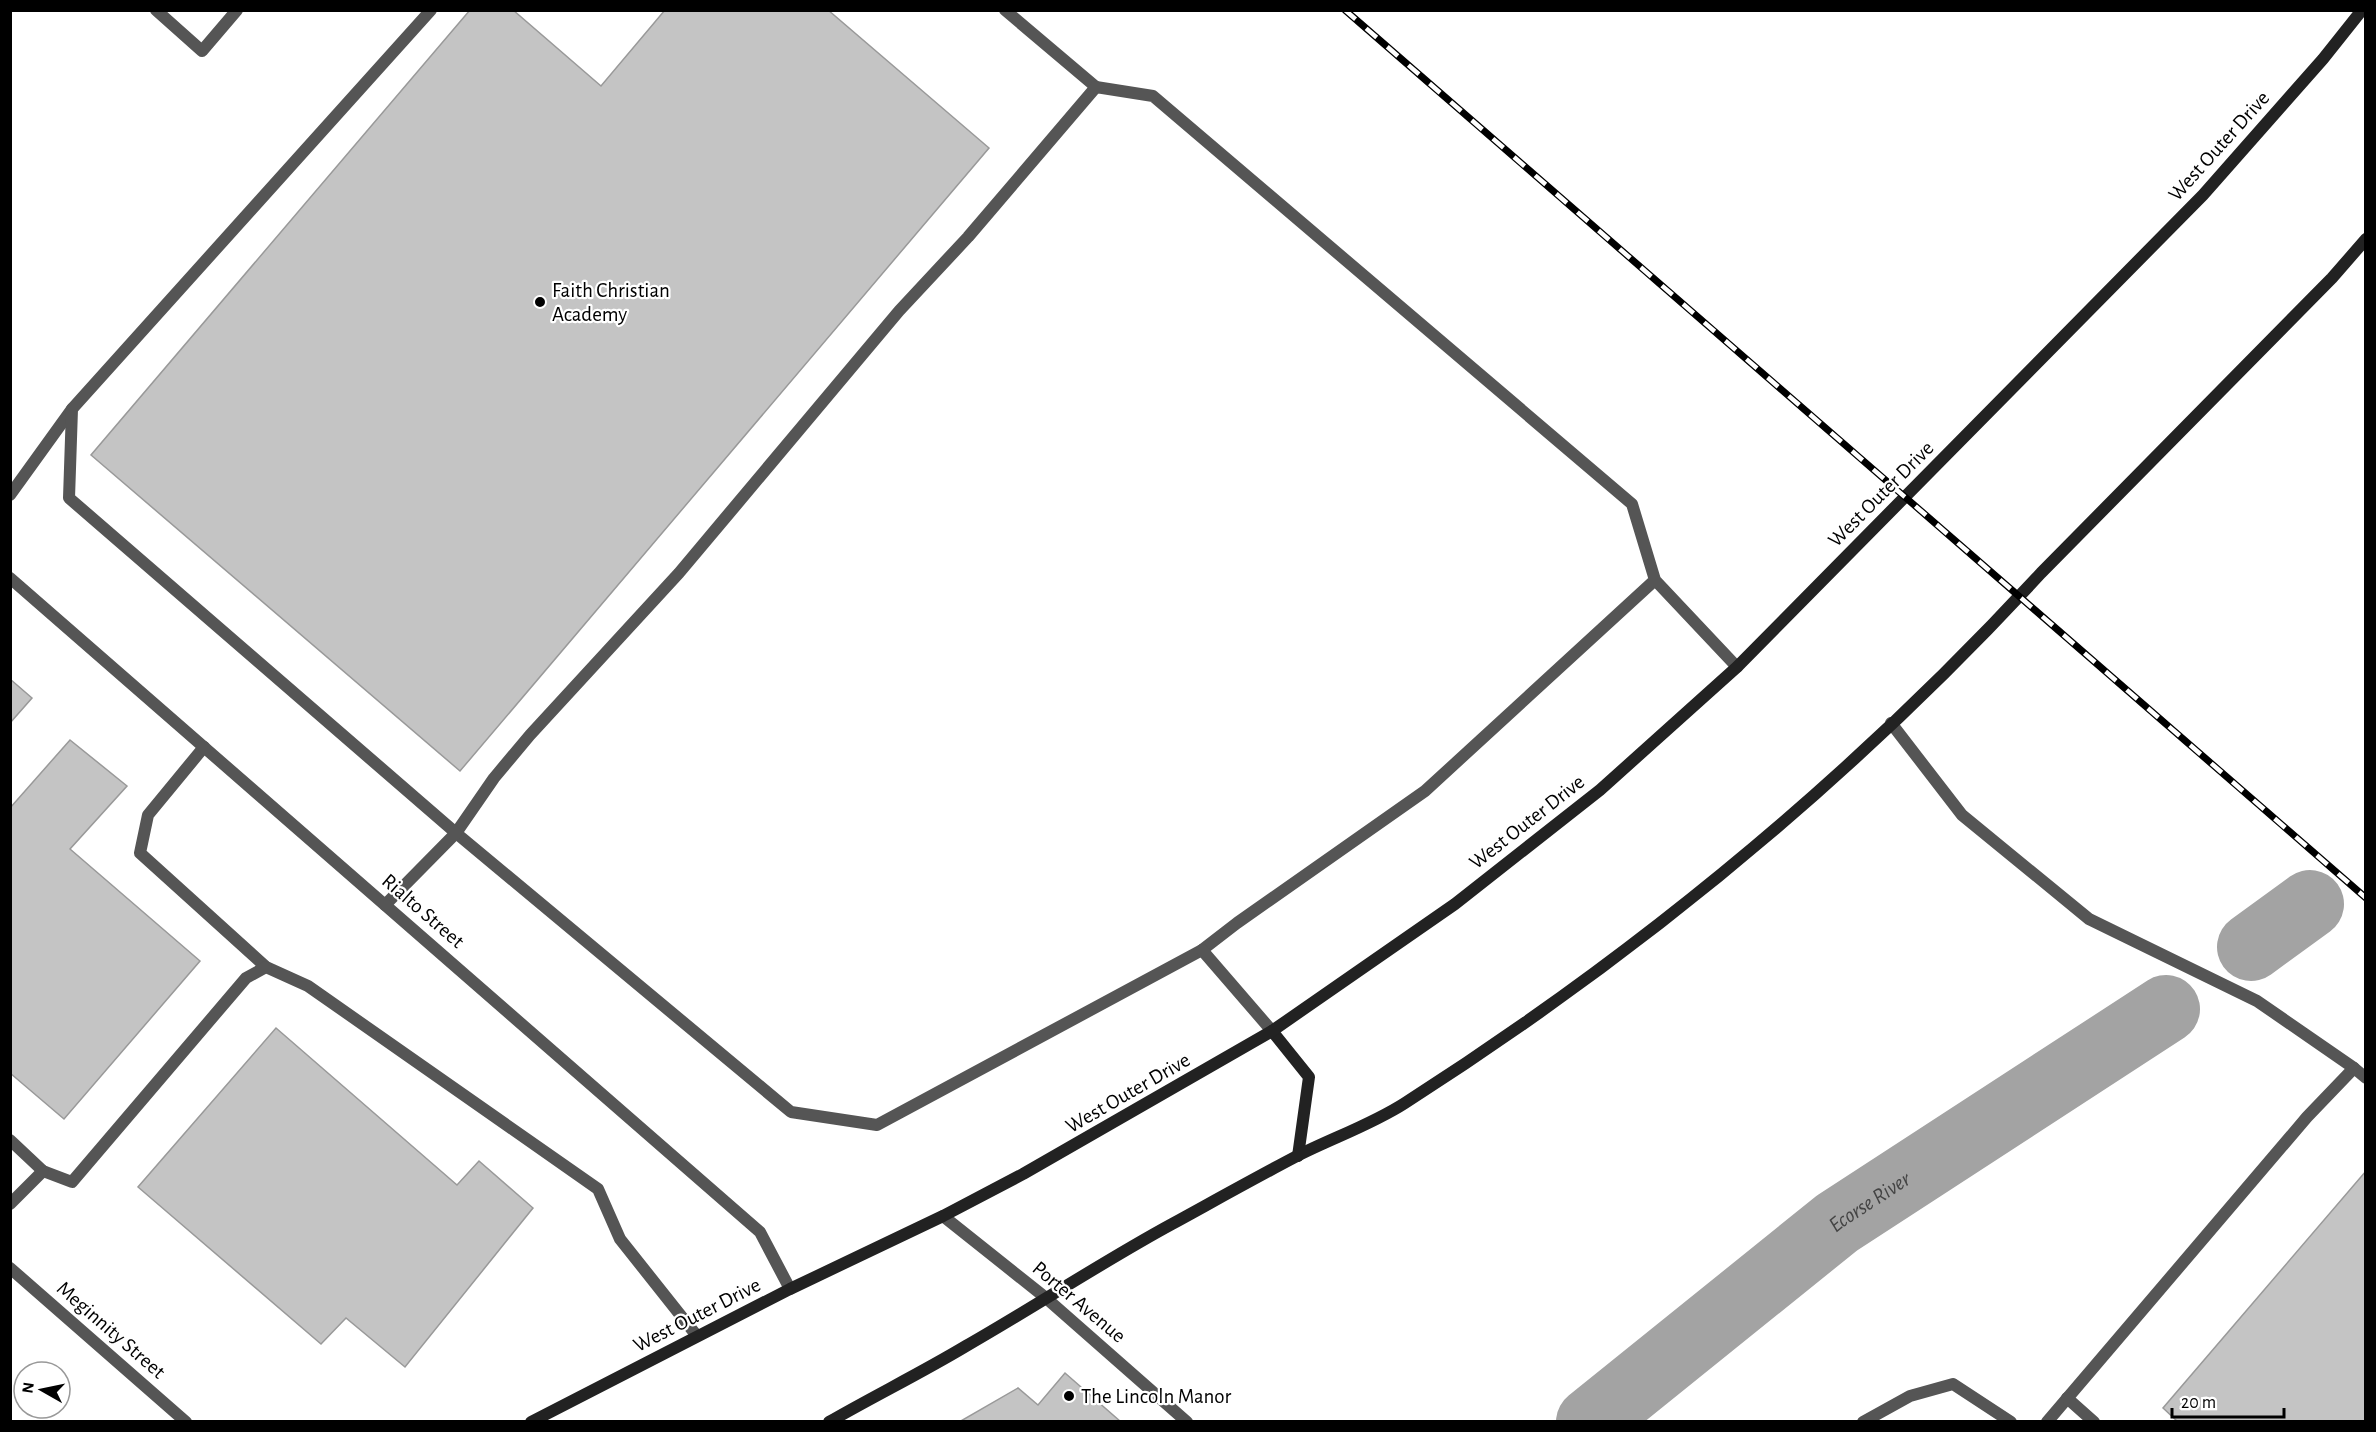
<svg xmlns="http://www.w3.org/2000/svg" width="2376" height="1432" font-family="'Alegreya Sans',sans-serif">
  <rect width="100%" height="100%" fill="#fff"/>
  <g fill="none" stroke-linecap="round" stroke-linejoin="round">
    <g stroke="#a3a3a3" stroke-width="68">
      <polyline points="2251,947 2310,904"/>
      <path id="s1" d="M 1590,1422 L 1837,1223 L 2166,1009"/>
    </g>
  </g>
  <g fill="#c4c4c4" stroke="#999" stroke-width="1.5">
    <polygon points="470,10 513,10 601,86 665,10 828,10 989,148 460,771 91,455"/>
    <polygon points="10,679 32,698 10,723"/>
    <polygon points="70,740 127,786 70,849 200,961 64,1119 10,1073 10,808"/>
    <polygon points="276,1028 457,1185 479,1161 533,1208 405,1367 346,1318 321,1344 138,1187"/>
    <polygon points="2366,1171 2366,1422 2178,1422 2163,1408"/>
    <polygon points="1065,1373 1121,1422 959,1422 1018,1388 1038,1405"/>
  </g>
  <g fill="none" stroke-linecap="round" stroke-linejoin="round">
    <g stroke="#555" stroke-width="12">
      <polyline points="156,10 202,51 237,10"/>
      <polyline points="1005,10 1096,87"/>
      <polyline points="10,495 72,409"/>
      <polyline points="1655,580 1632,504 1153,96 1096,87 968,237 899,311 679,573 530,735 494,778 456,833 791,1112 877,1125 1202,950 1237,923 1425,791 1655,580 1737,667"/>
      <polyline points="1891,723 1962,815 2089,919 2257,1001 2354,1068 2307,1117 2047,1422"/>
      <polyline points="204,747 148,815 140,853 266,967 308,986 598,1189 620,1239 697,1336"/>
      <polyline points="385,905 456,833 69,498 72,409 431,10"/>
      <polyline points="1202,950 1272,1031"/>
      <polyline points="2354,1068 2366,1078"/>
      <polyline points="10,1140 43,1171 72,1182 246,978 266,967"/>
      <polyline points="10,1204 43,1171"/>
      <polyline points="2067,1398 2094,1422"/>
      <polyline points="1863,1422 1910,1396 1953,1384 2011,1422"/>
    </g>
    <g stroke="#555" stroke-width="12">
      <polyline points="10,578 760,1232 790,1289"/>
      <polyline points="943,1216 1046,1298 1187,1422"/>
      <polyline points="10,1268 186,1422"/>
    </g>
    <g stroke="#222" stroke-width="12">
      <polyline points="1272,1031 1309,1077 1298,1156"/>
      <polyline points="531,1422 790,1289 943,1216 1023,1174 1272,1031 1455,904 1600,790 1737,667 2203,195 2323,59 2362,10"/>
      <path d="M 829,1422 C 874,1396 921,1373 966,1346 C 1036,1306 1102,1262 1172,1224 C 1214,1201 1255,1178 1297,1156 C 1332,1138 1371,1125 1405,1103 C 1638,954 1853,777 2041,573 L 2332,278 L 2366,239"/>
    </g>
    <g stroke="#000" stroke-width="7">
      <polyline id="rail" points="1345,10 2366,898"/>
    </g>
    <use href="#rail" stroke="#fff" stroke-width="4.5" stroke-dasharray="14" stroke-linecap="butt"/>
  </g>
  <g fill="#000" stroke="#fff" stroke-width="2">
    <circle cx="540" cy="302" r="6"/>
    <circle cx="1069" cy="1396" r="6"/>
  </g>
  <g text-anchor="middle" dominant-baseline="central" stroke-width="4.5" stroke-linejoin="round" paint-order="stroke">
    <g font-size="21" fill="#000" stroke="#fff">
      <text transform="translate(2219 146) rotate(-48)">West Outer Drive</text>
      <text transform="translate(1881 494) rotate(-45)">West Outer Drive</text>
      <text transform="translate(1527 822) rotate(-38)">West Outer Drive</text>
      <text transform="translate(423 911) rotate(41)">Rialto Street</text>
      <text transform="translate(1128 1093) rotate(-30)">West Outer Drive</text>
      <text transform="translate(1079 1302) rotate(40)">Porter Avenue</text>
      <text transform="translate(697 1315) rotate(-27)">West Outer Drive</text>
      <text transform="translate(111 1330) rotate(41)">Meginnity Street</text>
    </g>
    <g font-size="21" fill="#000" stroke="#fff" text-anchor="start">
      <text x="552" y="290">Faith Christian<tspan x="552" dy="24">Academy</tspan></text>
      <text x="1081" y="1396">The Lincoln Manor</text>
    </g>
    <g font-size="22" font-style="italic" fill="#444" stroke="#fff">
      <text stroke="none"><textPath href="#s1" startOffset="356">Ecorse River</textPath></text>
    </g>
  </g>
  <rect width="2376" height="1432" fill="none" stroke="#000000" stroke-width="24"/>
  <g transform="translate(42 1390) rotate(279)"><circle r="28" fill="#ffffff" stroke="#999999" stroke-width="1.5"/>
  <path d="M0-4.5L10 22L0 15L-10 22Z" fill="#000000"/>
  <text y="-9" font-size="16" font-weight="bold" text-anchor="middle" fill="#000000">N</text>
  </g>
  <path d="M2172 1408v9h112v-9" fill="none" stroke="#000000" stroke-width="3"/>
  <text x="2181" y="1408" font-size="18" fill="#000000" stroke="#ffffff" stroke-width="4.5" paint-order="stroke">20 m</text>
</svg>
